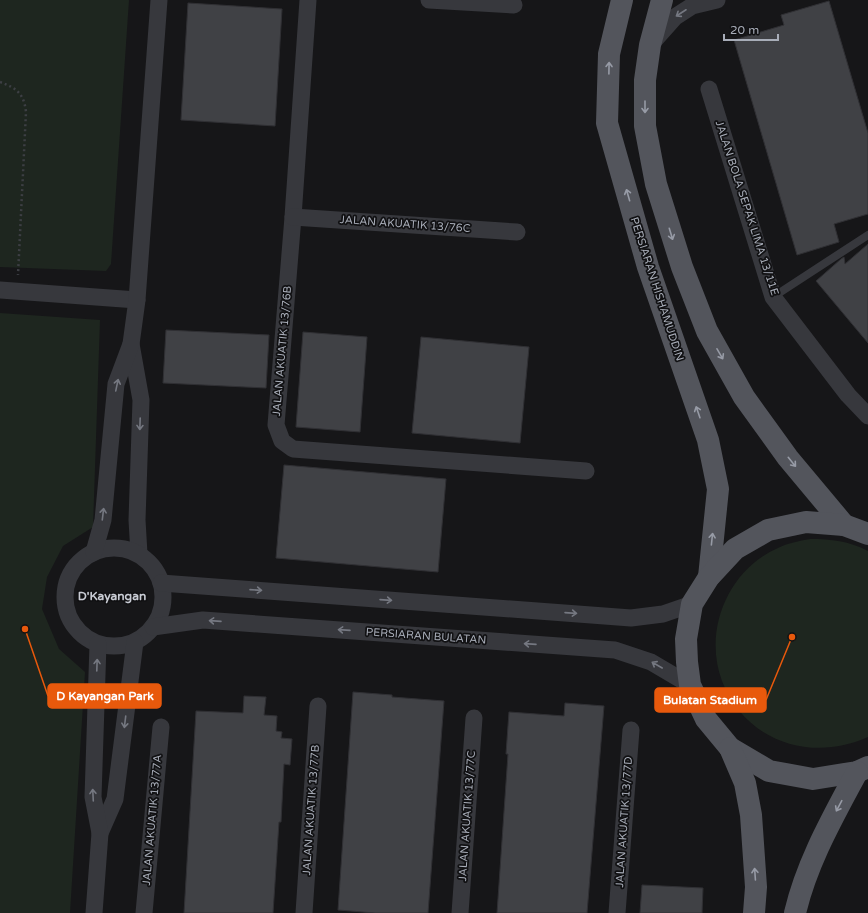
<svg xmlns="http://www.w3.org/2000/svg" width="868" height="913" font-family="'Varela Round',sans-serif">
  <rect width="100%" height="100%" fill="#161618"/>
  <g fill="#1e261f">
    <polygon points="0,0 129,0 111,264 106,271 0,267"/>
    <polygon points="0,313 100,320 93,527 63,546 47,577 42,609 59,649 85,672 70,913 0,913"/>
    <path d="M 810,539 C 831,539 849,541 868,551 L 868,737 C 811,763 745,741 722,681 C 703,630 728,570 778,548 C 788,543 799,541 810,539 Z"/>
  </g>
  <g fill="#404145" stroke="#303034">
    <polygon points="829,1 868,133 868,214 834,224 839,242 797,255 734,40 784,25 781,15"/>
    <polygon points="188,3 282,9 275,126 181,120"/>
    <polygon points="868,244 868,343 816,281 841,259 844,257 845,264"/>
    <polygon points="166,330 269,335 266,388 163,383"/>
    <polygon points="303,332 367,337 360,432 296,427"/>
    <polygon points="421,337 529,347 520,443 412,433"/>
    <polygon points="284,465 446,479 438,572 276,558"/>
    <polygon points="353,692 392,695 392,697 444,701 428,913 375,913 338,910"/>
    <polygon points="244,696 266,697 264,715 277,716 276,731 282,732 281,738 292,739 290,765 284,764 281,822 279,822 273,913 184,913 196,711 243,713"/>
    <polygon points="565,703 604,706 587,913 497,913 508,754 506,754 509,712 564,716"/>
    <polygon points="642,885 703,888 702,913 640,913"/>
  </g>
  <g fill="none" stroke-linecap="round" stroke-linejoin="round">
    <path stroke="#3d3f44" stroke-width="2.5" stroke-dasharray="2 3" stroke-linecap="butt" d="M 0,82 C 17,88 24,94 26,112 L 18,275"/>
    <polyline stroke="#37383d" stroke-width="8" points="773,297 868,235"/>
    <g stroke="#37383d" stroke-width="17">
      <polyline points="308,0 293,217 276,425 282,441 293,449 586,471"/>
      <polyline points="429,0 514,5"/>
      <polyline points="651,44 675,17 692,6 717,0"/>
      <polyline points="709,89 773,297 848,395 868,416"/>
      <polyline points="293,217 517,232"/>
      <polyline points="0,290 137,300"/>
      <polyline points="131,344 141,400 137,520 139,554"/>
      <circle cx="114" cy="597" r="49"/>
      <polyline points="94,552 103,520 116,384 131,344 137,300 159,0"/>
      <polyline points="161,583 631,618 663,614 692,604"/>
      <polyline points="153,627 203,620 615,650 651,662 690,685"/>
      <polyline points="100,833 115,799 135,642"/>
      <polyline points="94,913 100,833 93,797 98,644"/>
      <polyline points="144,913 161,727"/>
      <polyline points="304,913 318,706"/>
      <polyline points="460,913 474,718"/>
      <polyline points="617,913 631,730"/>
    </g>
    <g stroke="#53555c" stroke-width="22">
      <polyline points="622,0 609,54 607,123 648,267 708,440 718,489 709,577"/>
      <polyline points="662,0 650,45 645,80 645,126 656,184 682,267 707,331 744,397 788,458 844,525"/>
      <polyline points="868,534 844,525 806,522 768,530 735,549 709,577 692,604 686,639 687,662 690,685 706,719 730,748 769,771 813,779 857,772 868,767"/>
      <polyline points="730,748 745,783 751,815 756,887 754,913"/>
      <path d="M 795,913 C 807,862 833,817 857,772"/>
    </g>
  </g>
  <defs><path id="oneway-shaft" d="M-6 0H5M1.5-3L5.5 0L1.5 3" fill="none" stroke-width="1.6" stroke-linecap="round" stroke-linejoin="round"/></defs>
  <g stroke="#757881">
    <use href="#oneway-shaft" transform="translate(681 13) rotate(147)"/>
    <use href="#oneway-shaft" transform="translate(117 385) rotate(-78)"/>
    <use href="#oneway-shaft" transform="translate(140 424) rotate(92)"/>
    <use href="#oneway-shaft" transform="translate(103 514) rotate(-83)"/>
    <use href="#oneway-shaft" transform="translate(256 590) rotate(4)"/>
    <use href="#oneway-shaft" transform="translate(386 600) rotate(4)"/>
    <use href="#oneway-shaft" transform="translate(571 613) rotate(4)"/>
    <use href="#oneway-shaft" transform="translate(215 621) rotate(-176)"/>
    <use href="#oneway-shaft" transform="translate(344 630) rotate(-176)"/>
    <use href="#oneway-shaft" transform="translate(530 644) rotate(-176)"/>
    <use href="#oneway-shaft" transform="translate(97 665) rotate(-88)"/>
    <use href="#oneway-shaft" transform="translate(657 665) rotate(-150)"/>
    <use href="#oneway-shaft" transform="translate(125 722) rotate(97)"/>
    <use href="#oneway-shaft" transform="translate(93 795) rotate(-93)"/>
  </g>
  <g stroke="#979ba6">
    <use href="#oneway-shaft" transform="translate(609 68) rotate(-89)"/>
    <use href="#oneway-shaft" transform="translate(645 107) rotate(90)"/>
    <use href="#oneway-shaft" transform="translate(628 195) rotate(-106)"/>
    <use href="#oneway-shaft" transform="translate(671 234) rotate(73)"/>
    <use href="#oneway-shaft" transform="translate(720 354) rotate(60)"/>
    <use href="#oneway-shaft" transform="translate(698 412) rotate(-109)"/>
    <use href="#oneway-shaft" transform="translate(792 462) rotate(51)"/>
    <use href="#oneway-shaft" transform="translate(712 539) rotate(-84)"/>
    <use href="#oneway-shaft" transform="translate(839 806) rotate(118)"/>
    <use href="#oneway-shaft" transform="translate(755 874) rotate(-94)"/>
  </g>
  <g text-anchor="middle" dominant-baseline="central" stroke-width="3.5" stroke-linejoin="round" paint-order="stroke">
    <g font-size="11" fill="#a8adb8" stroke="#111113">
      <text transform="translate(747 208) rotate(72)">JALAN BOLA SEPAK LIMA 13/11E</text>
      <text transform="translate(405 224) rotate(4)">JALAN AKUATIK 13/76C</text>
      <text transform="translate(657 289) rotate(72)">PERSIARAN HISHAMUDDIN</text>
      <text transform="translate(282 351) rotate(-85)">JALAN AKUATIK 13/76B</text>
      <text transform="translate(426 636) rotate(4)">PERSIARAN BULATAN</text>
      <text transform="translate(311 810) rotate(-86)">JALAN AKUATIK 13/77B</text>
      <text transform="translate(467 816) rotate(-86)">JALAN AKUATIK 13/77C</text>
      <text transform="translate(152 820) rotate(-85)">JALAN AKUATIK 13/77A</text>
      <text transform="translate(624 822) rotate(-86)">JALAN AKUATIK 13/77D</text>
    </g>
    <g font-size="12" font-weight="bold" fill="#c9ccd4" stroke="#111113">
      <text x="112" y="596">D'Kayangan</text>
    </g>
  </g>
  <path fill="none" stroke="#e8590c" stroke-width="1.5" d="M25 629L48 696M792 637L766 700"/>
  <g fill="#e8590c" stroke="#111113" stroke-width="1.5">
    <circle cx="25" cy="629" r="4"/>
    <circle cx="792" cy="637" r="4"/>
  </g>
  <g fill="#e8590c" stroke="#e8590c" stroke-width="1.5">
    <rect x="48" y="684" width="113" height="24" rx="4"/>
    <rect x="655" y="688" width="111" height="24" rx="4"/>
  </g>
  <g font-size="12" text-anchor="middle" font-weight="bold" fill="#fff">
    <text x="105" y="700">D Kayangan Park</text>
    <text x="710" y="704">Bulatan Stadium</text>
  </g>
  <path d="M724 34v6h54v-6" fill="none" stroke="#a8adb8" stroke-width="2"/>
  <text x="730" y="34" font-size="12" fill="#a8adb8" stroke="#111113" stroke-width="3" paint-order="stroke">20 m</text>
</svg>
